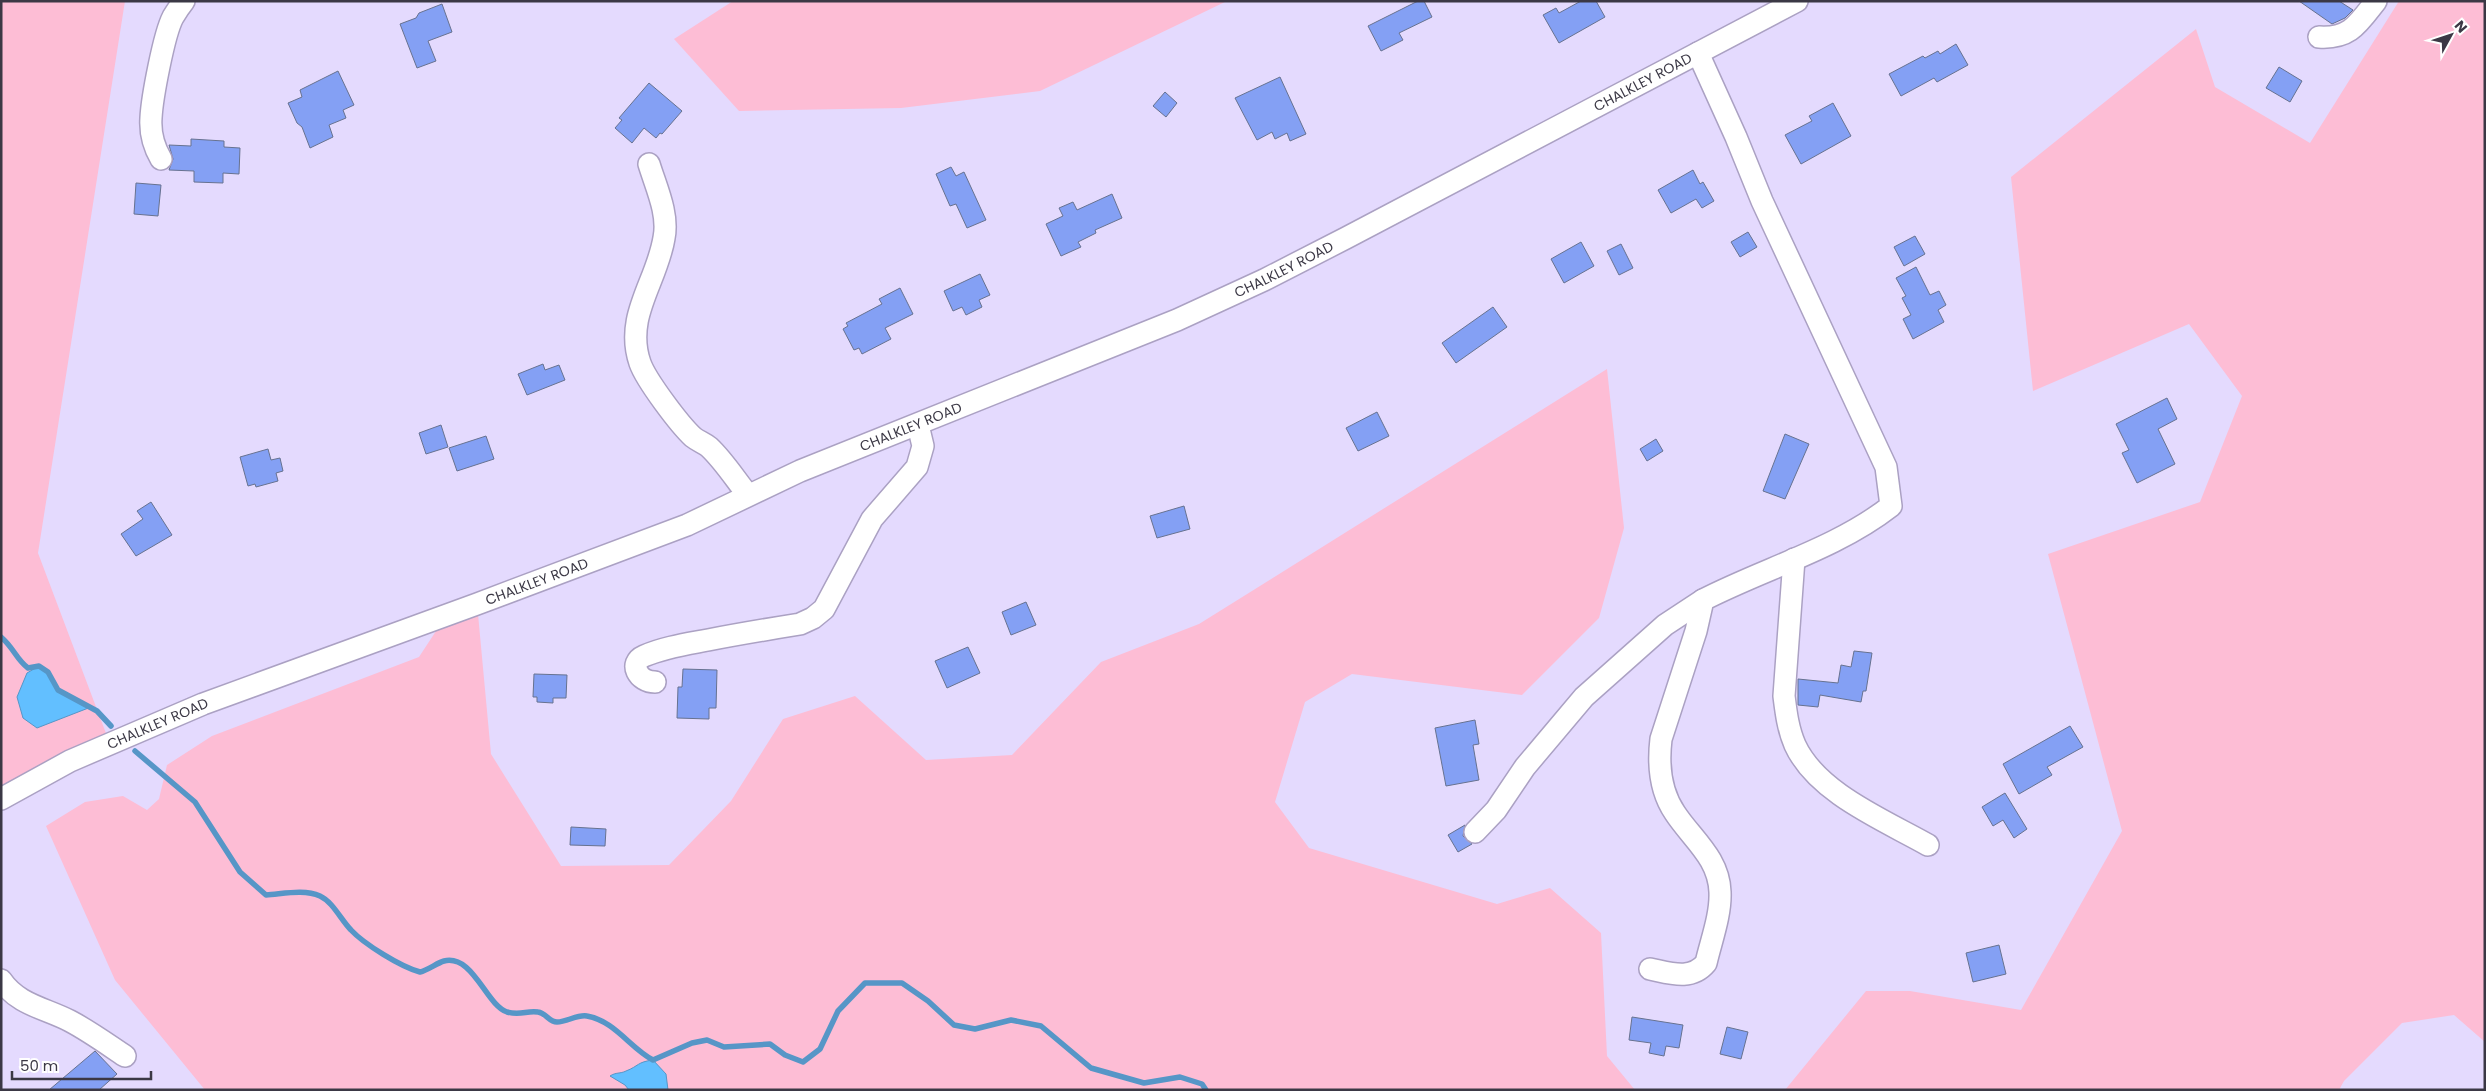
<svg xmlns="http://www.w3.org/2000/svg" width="2486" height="1091" font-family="Poppins,sans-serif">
  <rect width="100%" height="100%" fill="#e4dafe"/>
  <g fill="#fdbdd5">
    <polygon points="1,1 125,1 38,553 107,736 1,789"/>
    <polygon points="733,1 1227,1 1040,91 901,108 739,111 674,39"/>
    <polygon points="2399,1 2485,1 2485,1042 2454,1015 2402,1023 2344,1081 2339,1090 1785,1090 1866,991 1910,991 2021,1010 2122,831 2048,554 2200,502 2242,396 2189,324 2033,391 2011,177 2196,29 2215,87 2310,143"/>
    <polygon points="1607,369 1624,528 1599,618 1522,695 1352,674 1305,702 1275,802 1309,848 1497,904 1550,888 1601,933 1607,1056 1635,1090 205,1090 115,980 46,826 85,802 123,796 147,810 159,799 167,765 212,736 419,657 438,628 478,614 491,754 561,866 669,865 731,801 783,719 855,696 926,760 1012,755 1101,662 1199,624"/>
  </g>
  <g fill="#62bfff" stroke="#5696c7">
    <polygon points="39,666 48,672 58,690 91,707 37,728 23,718 17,697 27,673"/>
    <path d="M 653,1060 L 666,1074 L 668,1090 L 629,1090 L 625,1085 L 610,1076 C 616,1072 620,1074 626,1071 C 639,1066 637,1062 653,1060 Z"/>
  </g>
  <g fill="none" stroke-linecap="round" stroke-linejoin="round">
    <g stroke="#5696c7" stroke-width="5.5">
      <path d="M 1,637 C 14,648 16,659 28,668 L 39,666 L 48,672 L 58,690 L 97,711 L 111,726"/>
      <path d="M 135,751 L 195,802 L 240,872 L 266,895 C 283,894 304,889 320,896 C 333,902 341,920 351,930 C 364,944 401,967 420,972 C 428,970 437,963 444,961 C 473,954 486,1005 507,1012 C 521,1016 527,1010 538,1012 C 546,1013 549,1022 557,1022 C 567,1022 578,1014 587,1016 C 615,1021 630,1048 653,1060 L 692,1043 L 707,1040 L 724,1047 L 770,1044 L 785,1055 L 803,1062 L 820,1049 L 838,1011 L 865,983 L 902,983 L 928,1001 L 954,1025 L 975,1029 L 1011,1020 L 1041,1026 L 1091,1068 L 1144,1083 L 1180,1077 L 1202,1084 L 1206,1090"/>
    </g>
  </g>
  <g fill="#84a0f4" stroke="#677290">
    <polygon points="1418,1 1424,1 1432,17 1399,33 1403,40 1381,51 1368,26"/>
    <polygon points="1581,1 1596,1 1605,17 1559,43 1543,15 1556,8 1559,13"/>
    <polygon points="2299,1 2339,1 2353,10 2345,18 2332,24"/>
    <polygon points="442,4 452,32 428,41 436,61 417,68 400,24 416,18 419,13"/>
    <polygon points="1956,44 1968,65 1937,82 1934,78 1901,96 1889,74 1923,56 1925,58 1938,51 1940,54"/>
    <polygon points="2279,67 2302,81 2290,102 2266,88"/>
    <polygon points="338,71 354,105 343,110 346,118 329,125 333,137 310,148 302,127 297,123 288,103 302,97 300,90"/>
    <polygon points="1280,77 1306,134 1290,141 1287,133 1275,139 1272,132 1257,140 1235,98"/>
    <polygon points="649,83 682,111 662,134 660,133 656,138 644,128 632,143 615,128 622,120 619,118"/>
    <polygon points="1165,92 1177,103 1166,117 1153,106"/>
    <polygon points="1833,103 1851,136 1801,164 1785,135 1812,121 1809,116"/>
    <polygon points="191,139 224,141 224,147 240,148 239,174 223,173 223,183 194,182 194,171 169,170 173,159 169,145 191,146"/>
    <polygon points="951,167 956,176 964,172 986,220 967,228 956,204 950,206 936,174"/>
    <polygon points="1693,170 1700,184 1703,182 1714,201 1702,208 1696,199 1671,213 1658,190"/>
    <polygon points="136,183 161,185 158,216 134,214"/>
    <polygon points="1112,194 1122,218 1095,230 1096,233 1078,242 1081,247 1061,256 1046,224 1063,216 1059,208 1073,202 1077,210"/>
    <polygon points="1748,232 1757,247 1740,257 1731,242"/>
    <polygon points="1915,236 1925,254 1904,266 1894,247"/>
    <polygon points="1581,242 1594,266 1564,283 1551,259"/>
    <polygon points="1621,244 1633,268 1619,275 1607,251"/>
    <polygon points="1916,267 1930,295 1939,291 1946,305 1938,310 1944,322 1913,339 1903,319 1911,315 1902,298 1906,296 1896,278"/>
    <polygon points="980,274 990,295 979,300 982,307 966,315 962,307 953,311 944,291"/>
    <polygon points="900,288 913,314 885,328 891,339 862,354 859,348 854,350 843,329 848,326 846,323 882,304 879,299"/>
    <polygon points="1493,307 1507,327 1456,363 1442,343"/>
    <polygon points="543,364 545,370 559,365 565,380 527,395 518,374"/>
    <polygon points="2167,398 2177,419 2158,429 2175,464 2137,483 2122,453 2129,450 2116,424"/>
    <polygon points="1377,412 1389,436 1358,451 1346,428"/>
    <polygon points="441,425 448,447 426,454 419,433"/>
    <polygon points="1785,434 1809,444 1785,499 1763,491"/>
    <polygon points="486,436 494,459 457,471 449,448"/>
    <polygon points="1656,439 1663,451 1647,461 1640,449"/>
    <polygon points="268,449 271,460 280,458 283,471 276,473 278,481 256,487 255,484 248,486 240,457"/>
    <polygon points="151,502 172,535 136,556 121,534 143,519 137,511"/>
    <polygon points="1184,506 1190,529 1157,538 1150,516"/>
    <polygon points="1026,602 1036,625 1011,635 1002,612"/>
    <polygon points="968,647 980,673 947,688 935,661"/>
    <polygon points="1854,651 1872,653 1866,691 1863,691 1861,702 1820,695 1818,707 1798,705 1798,679 1838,683 1841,665 1851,667"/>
    <polygon points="683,669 717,670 716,708 709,708 709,719 677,718 678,687 682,687"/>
    <polygon points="534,674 567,675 566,698 553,698 553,703 537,702 537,697 533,697"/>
    <polygon points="1475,720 1479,744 1473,745 1479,780 1446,786 1435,728"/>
    <polygon points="2070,726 2083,747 2047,767 2052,775 2019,794 2003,764"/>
    <polygon points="2005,793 2027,829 2014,838 2003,820 1993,826 1982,807"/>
    <polygon points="1465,825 1463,836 1472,844 1458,852 1448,835"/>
    <polygon points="571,827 606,829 605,846 570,845"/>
    <polygon points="1999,945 2006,974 1973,982 1966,953"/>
    <polygon points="1632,1017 1683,1025 1679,1048 1666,1046 1664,1056 1649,1053 1651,1043 1629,1040"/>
    <polygon points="1727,1027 1748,1032 1741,1059 1720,1054"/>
    <polygon points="95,1051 117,1074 99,1090 49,1090"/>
  </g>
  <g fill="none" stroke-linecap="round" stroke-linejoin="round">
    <g stroke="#aba1c3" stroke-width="24">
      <g id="minor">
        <path d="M 2319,37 C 2350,39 2358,24 2376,1"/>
        <path d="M 161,159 C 154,147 150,132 151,118 C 152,98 164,34 173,17 C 176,12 180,6 184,1"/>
        <path d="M 649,164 C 656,187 669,214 664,238 C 657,282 624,316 640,363 C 646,380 679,424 693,437 C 698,441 704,443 709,447 C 724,461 735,479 748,495"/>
        <path d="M 1794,559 L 1784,696 C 1786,712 1788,729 1795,745 C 1817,793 1884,820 1928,845"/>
        <path d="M 655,682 C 638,682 628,663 644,656 C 665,647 687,644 708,640 C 739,634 769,629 800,624 L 813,618 L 824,609 L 872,519 L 917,467 L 923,446 L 918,425"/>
        <path id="s1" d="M 1,799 L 70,761 L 203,704 L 477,604 L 687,525 L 800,471 L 1177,320 L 1264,280 L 1346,238 L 1797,1"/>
        <polyline points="1475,832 1496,810 1525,767 1584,697 1665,625 1703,600"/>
        <path d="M 1650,969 C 1670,973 1691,981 1706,963 C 1711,941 1721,915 1720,892 C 1719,858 1692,839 1675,813 C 1660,791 1658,764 1661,739 L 1696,631 L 1703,600 C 1765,568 1836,549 1891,506 L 1886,467 L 1762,201 L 1736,137 L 1698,53"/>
        <path d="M 1,980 C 18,1005 45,1008 70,1021 C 89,1031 107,1044 125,1056"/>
      </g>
    </g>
    <use href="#minor" stroke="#fff" stroke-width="21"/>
  </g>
  <g text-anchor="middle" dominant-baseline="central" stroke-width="4" stroke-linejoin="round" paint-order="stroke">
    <g font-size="14" fill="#3b3845" stroke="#fff">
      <text stroke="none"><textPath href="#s1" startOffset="1794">CHALKLEY ROAD</textPath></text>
      <text stroke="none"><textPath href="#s1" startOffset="1389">CHALKLEY ROAD</textPath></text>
      <text stroke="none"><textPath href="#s1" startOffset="984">CHALKLEY ROAD</textPath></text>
      <text stroke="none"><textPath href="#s1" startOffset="579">CHALKLEY ROAD</textPath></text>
      <text stroke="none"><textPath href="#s1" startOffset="174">CHALKLEY ROAD</textPath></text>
    </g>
  </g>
  <rect width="2486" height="1091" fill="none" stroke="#3b3845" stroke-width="5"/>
  <g transform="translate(2451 35) rotate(50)" stroke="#ffffff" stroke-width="4" paint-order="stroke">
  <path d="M0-4L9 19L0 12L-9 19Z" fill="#3b3845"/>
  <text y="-8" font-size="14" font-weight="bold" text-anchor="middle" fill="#3b3845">N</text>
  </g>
  <path d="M12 1071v8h139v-8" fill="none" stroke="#3b3845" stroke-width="2.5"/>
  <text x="20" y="1071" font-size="15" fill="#3b3845" stroke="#ffffff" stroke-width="4" paint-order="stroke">50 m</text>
</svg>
